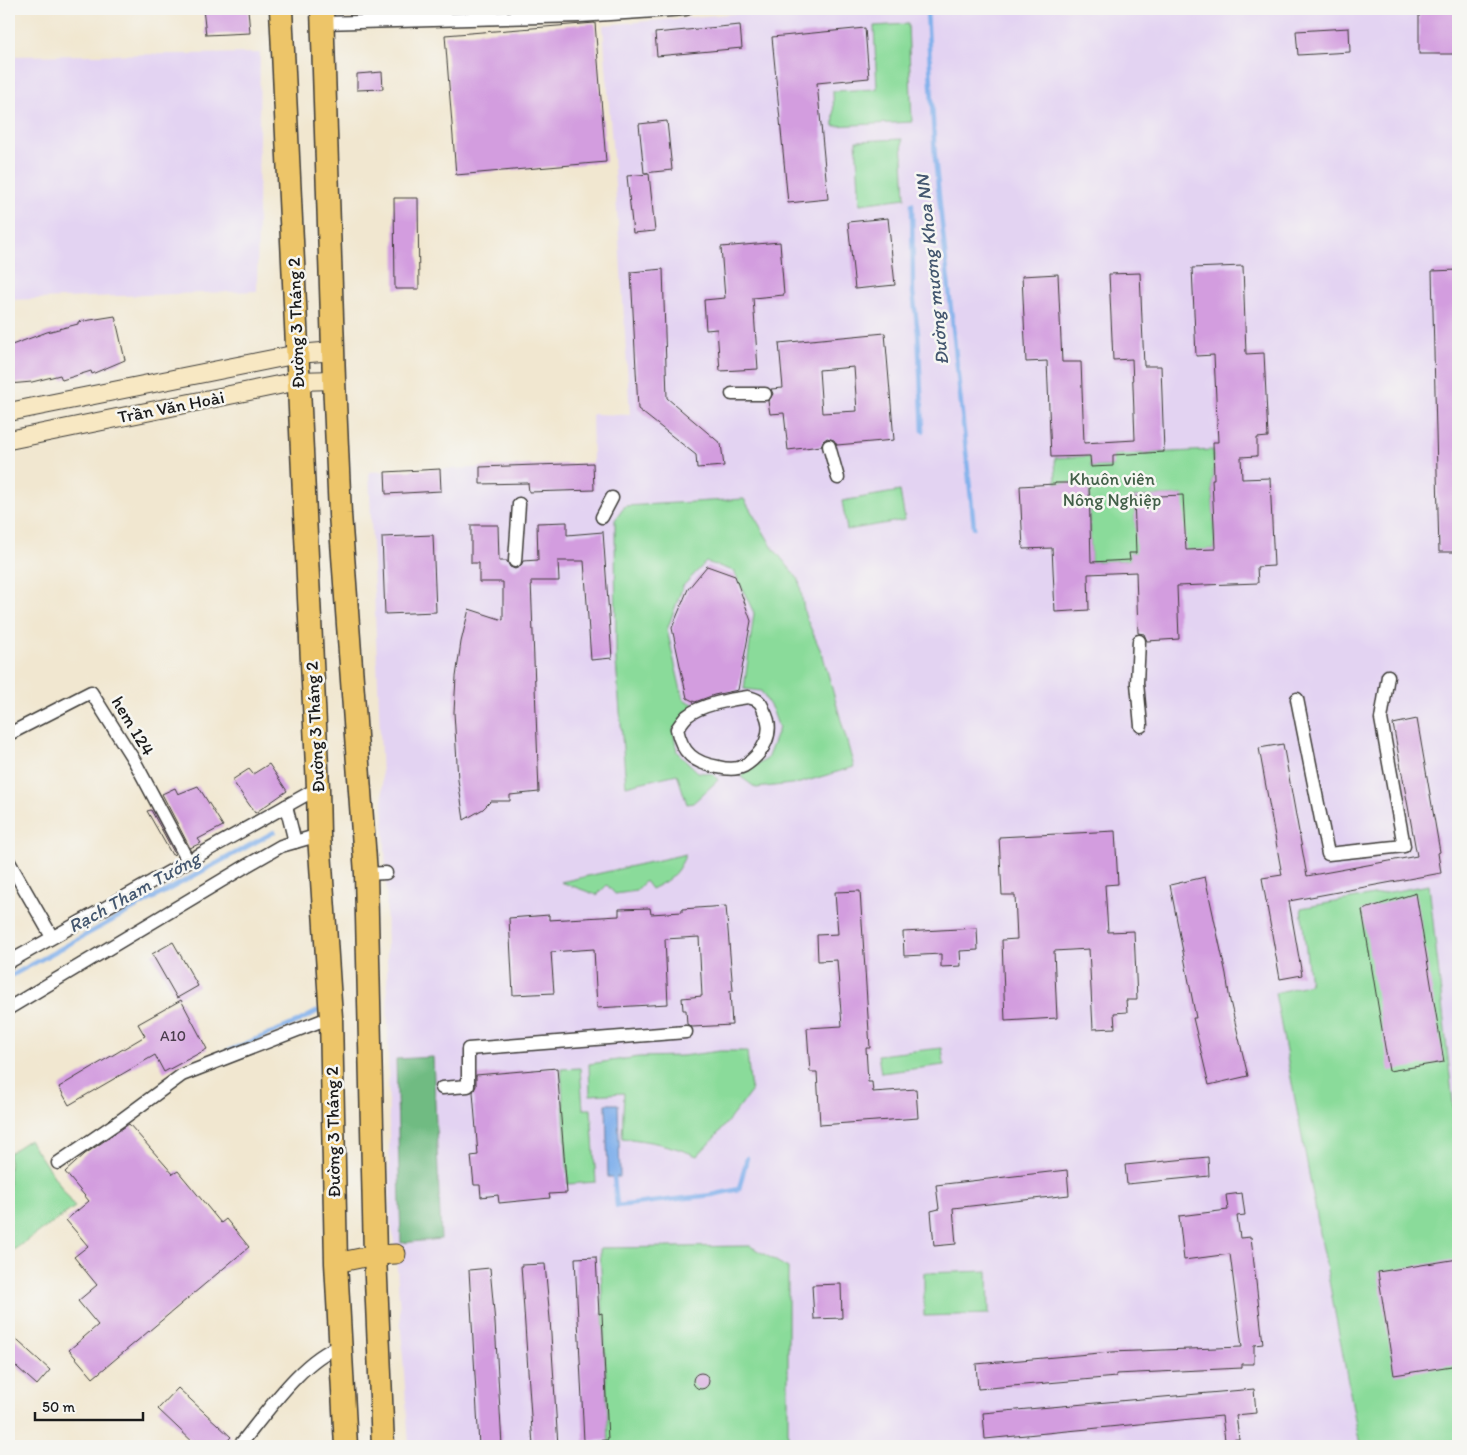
<svg xmlns="http://www.w3.org/2000/svg" width="1467" height="1455" font-family="Itim,sans-serif">
  <rect width="100%" height="100%" fill="#f6f6f2"/>
  <filter id="ink" filterUnits="userSpaceOnUse"><feTurbulence type="fractalNoise" baseFrequency=".02" numOctaves="2"/><feDisplacementMap in="SourceGraphic" scale="10" xChannelSelector="R" yChannelSelector="G"/><feConvolveMatrix kernelMatrix="1 2 1 2 8 2 1 2 1" color-interpolation-filters="sRGB"/></filter>
  <filter id="wash" filterUnits="userSpaceOnUse"><feTurbulence type="fractalNoise" baseFrequency=".0096" numOctaves="4" result="noise"/><feDisplacementMap in="SourceGraphic" scale="20" xChannelSelector="R" yChannelSelector="G"/><feGaussianBlur stdDeviation="1.12" result="paint"/><feColorMatrix in="noise" values="0 0 0 0 0 0 0 0 0 0 0 0 0 0 0 0 0 1.4 0 .05"/><feComposite in="paint" operator="in"/></filter>
  <g filter="url(#wash)">
    <rect width="100%" height="100%" fill="#f1e7d0"/>
    <g fill="#e3d3f2">
      <polygon points="863,9 1458,9 1458,1446 409,1446 396,1254 390,1218 386,873 369,472 593,463 592,414 630,415 619,238 603,25 752,12"/>
      <polygon points="260,53 257,291 9,300 9,56"/>
    </g>
    <g fill="#8adb9a" stroke="#537c5b">
      <polygon points="908,24 912,122 834,126 833,91 877,89 874,26"/>
      <polygon points="902,139 905,198 860,204 856,141"/>
      <polygon points="1213,450 1214,479 1212,479 1215,549 1160,552 1183,495 1134,497 1136,536 1141,553 1130,553 1130,560 1091,562 1089,483 1056,483 1055,458 1090,456 1091,467 1113,466 1113,455"/>
      <polygon points="900,491 905,520 847,530 842,501"/>
      <polygon points="744,499 773,548 799,580 805,615 823,656 854,767 800,783 756,788 741,777 743,773 767,759 779,728 772,709 761,691 744,689 754,613 734,571 706,562 683,586 667,630 683,699 697,706 673,729 677,752 698,772 713,774 718,780 693,803 687,804 677,774 626,786 616,662 615,520 625,506"/>
      <path d="M 686,854 C 677,874 672,879 651,889 L 645,881 L 636,891 L 615,894 L 607,885 L 597,895 L 561,882 Z"/>
      <polygon points="1429,885 1455,1121 1458,1122 1458,1446 1360,1446 1275,993 1310,984 1301,908"/>
      <polygon points="942,1048 944,1065 881,1073 878,1055"/>
      <path d="M 720,1051 L 747,1051 L 751,1092 L 717,1135 L 697,1156 C 671,1145 650,1141 622,1138 L 624,1093 L 590,1095 L 589,1064 L 639,1057 L 682,1056 Z"/>
      <polygon points="580,1068 583,1109 591,1109 596,1182 568,1184 561,1069"/>
      <polygon points="29,1140 75,1207 9,1253 9,1153"/>
      <polygon points="750,1246 788,1268 788,1446 609,1446 600,1248"/>
      <polygon points="988,1271 989,1314 924,1316 924,1273"/>
    </g>
    <polygon fill="#6fbb82" stroke="#466c4f" points="433,1057 441,1239 401,1243 396,1059"/>
    <polygon fill="#81b0eb" stroke="#4e6684" points="606,1104 618,1104 620,1177 608,1177"/>
    <g fill="none" stroke-linecap="round" stroke-linejoin="round">
      <g stroke="#81b0eb" stroke-width="4.5">
        <polyline points="927,10 935,158 974,527"/>
        <polyline points="912,204 913,293 918,333 923,431"/>
        <polyline points="9,977 274,832"/>
        <polyline points="223,1053 297,1022 318,1011"/>
        <polyline points="614,1177 617,1206 712,1195 739,1189 747,1158"/>
      </g>
    </g>
    <g id="blocks">
      <g fill="#d39ddf" fill-rule="evenodd">
        <polygon points="203,9 248,9 250,33 206,35"/>
        <rect x="1419" y="9" width="39" height="45"/>
        <polygon points="595,23 606,162 456,175 445,35"/>
        <polygon points="740,25 742,48 657,56 655,33"/>
        <polygon points="865,28 869,78 817,83 828,199 788,203 772,37"/>
        <polygon points="1349,28 1350,52 1298,55 1296,31"/>
        <polygon points="382,72 383,89 357,90 357,74"/>
        <polygon points="667,121 672,170 644,173 639,124"/>
        <polygon points="649,174 655,231 633,233 627,176"/>
        <polygon points="394,198 418,198 419,289 395,289"/>
        <polygon points="888,218 895,285 855,289 848,222"/>
        <polygon points="780,242 784,295 753,298 758,369 720,371 717,329 706,330 704,300 725,298 721,247"/>
        <polygon points="1243,266 1246,354 1264,353 1268,437 1257,438 1257,456 1241,457 1242,479 1270,478 1274,566 1257,567 1258,583 1177,586 1179,639 1147,641 1144,634 1138,633 1136,572 1088,574 1089,610 1055,612 1052,548 1023,549 1020,486 1055,484 1055,483 1089,483 1091,562 1130,560 1129,553 1136,553 1134,497 1183,495 1186,550 1215,549 1212,479 1214,479 1213,442 1218,442 1214,355 1196,356 1192,268"/>
        <polygon points="663,269 667,398 721,444 724,466 697,468 696,455 638,409 631,272"/>
        <polygon points="1458,270 1458,552 1439,552 1432,271"/>
        <polygon points="1140,273 1144,366 1161,366 1164,452 1113,455 1113,466 1091,467 1090,456 1051,457 1047,361 1026,362 1022,276 1058,274 1062,362 1081,362 1084,443 1135,440 1132,359 1113,360 1109,274"/>
        <polygon points="115,316 125,360 92,374 91,371 62,380 60,375 32,382 9,384 9,346 47,332 78,324 78,322"/>
        <path d="M 885,333 L 894,440 L 837,445 L 834,440 L 827,438 L 823,441 L 821,446 L 788,450 L 784,413 L 770,414 L 768,401 L 773,394 L 771,389 L 783,388 L 779,343 ZM 854,367 L 857,411 L 822,413 L 819,370 Z"/>
        <polygon points="593,463 594,490 529,492 528,483 480,484 480,467"/>
        <polygon points="440,469 441,491 386,494 385,472"/>
        <polygon points="567,522 567,535 603,532 612,658 591,660 584,561 558,561 559,581 531,581 539,792 510,795 510,801 491,801 483,809 464,820 458,780 454,712 456,677 461,642 469,609 503,620 503,582 479,582 479,563 471,563 471,525 498,525 499,561 507,561 510,567 515,569 521,566 523,561 538,560 537,523"/>
        <polygon points="433,535 436,612 385,614 382,537"/>
        <polygon points="707,566 735,576 751,621 738,690 714,695 695,702 687,698 672,628 688,589"/>
        <polygon points="1417,719 1440,852 1438,853 1441,873 1289,901 1302,975 1280,979 1262,878 1282,875 1259,748 1283,744 1307,876 1417,856 1393,724"/>
        <polygon points="269,764 287,791 255,813 232,780 249,769 253,774"/>
        <polygon points="198,786 223,826 198,839 201,843 190,848 162,794 175,788 178,794"/>
        <polygon points="151,810 175,854 172,855 147,811"/>
        <polygon points="1115,831 1118,884 1105,885 1108,932 1134,931 1137,1000 1126,1000 1127,1012 1114,1013 1115,1028 1093,1029 1089,949 1054,951 1057,1018 1005,1021 1002,940 1017,939 1015,895 1002,895 999,837"/>
        <polygon points="1205,877 1226,974 1230,1001 1248,1076 1209,1085 1193,1018 1196,1018 1170,885"/>
        <polygon points="860,891 870,1048 866,1048 868,1082 872,1082 873,1092 916,1089 918,1118 820,1125 817,1072 810,1072 807,1028 842,1026 837,960 818,961 817,935 838,934 835,892"/>
        <polygon points="1416,893 1444,1062 1389,1071 1362,910"/>
        <polygon points="726,906 733,991 730,991 732,1025 692,1027 687,1024 686,1010 683,1010 682,998 702,996 699,937 665,939 668,1004 597,1008 594,949 551,952 554,993 513,995 509,918 549,915 549,920 619,916 619,909 650,908 651,914 682,912 682,909"/>
        <polygon points="977,928 978,950 960,951 961,966 941,967 941,954 904,956 903,932"/>
        <polygon points="173,942 198,986 177,998 152,954"/>
        <polygon points="181,1000 207,1049 164,1072 155,1055 69,1105 59,1087 145,1036 138,1024"/>
        <polygon points="557,1068 567,1193 549,1194 550,1198 499,1203 498,1195 481,1197 480,1185 474,1185 471,1156 478,1155 473,1092 476,1086 476,1075"/>
        <polygon points="129,1124 173,1174 178,1171 221,1223 226,1219 249,1247 93,1378 69,1350 98,1325 78,1301 97,1285 74,1257 88,1246 66,1220 89,1201 65,1172 85,1154"/>
        <polygon points="1208,1157 1209,1176 1127,1184 1125,1165"/>
        <polygon points="1067,1170 1069,1195 953,1208 956,1244 934,1246 931,1211 939,1209 936,1185"/>
        <polygon points="1242,1193 1245,1215 1237,1216 1240,1238 1251,1237 1263,1344 1254,1345 1254,1364 1242,1364 1242,1368 1116,1374 1116,1377 978,1389 976,1364 1111,1352 1242,1347 1230,1254 1184,1260 1179,1216 1228,1210 1226,1195"/>
        <polygon points="596,1257 599,1314 602,1313 608,1440 584,1441 575,1258"/>
        <polygon points="1458,1259 1458,1365 1394,1375 1378,1272"/>
        <polygon points="545,1264 550,1319 558,1446 533,1446 521,1265"/>
        <polygon points="490,1268 495,1323 502,1446 479,1446 469,1270"/>
        <polygon points="841,1284 842,1318 814,1319 812,1285"/>
        <polygon points="9,1333 50,1370 37,1385 9,1360"/>
        <circle cx="701" cy="1381" r="8"/>
        <polygon points="178,1388 231,1437 222,1446 197,1446 158,1409"/>
        <polygon points="1254,1389 1256,1413 1236,1415 1239,1439 1225,1440 1222,1416 985,1439 983,1413"/>
      </g>
    </g>
  </g>
  <g filter="url(#ink)">
    <use href="#blocks" fill-opacity="0" stroke="#3c3a37" stroke-width="1"/>
    <g fill="none" stroke-linecap="round" stroke-linejoin="round">
      <g stroke="#3c3a37" stroke-width="15">
        <g id="street">
          <polyline points="322,23 579,16 686,9"/>
          <polyline points="732,394 765,394"/>
          <polyline points="829,446 838,478"/>
          <polyline points="602,517 612,498"/>
          <polyline points="515,561 519,504"/>
          <polyline points="1139,641 1137,683 1141,726"/>
          <path d="M 748,697 C 751,698 756,699 758,701 C 761,703 763,708 764,711 C 776,732 763,754 744,766 C 736,770 726,769 718,767 C 694,763 682,753 677,729 C 680,725 683,720 687,716 C 700,705 731,699 748,697 Z"/>
          <polyline points="1297,699 1328,854 1404,846 1381,719 1388,676"/>
          <polyline points="9,734 91,692 135,762 188,861"/>
          <polyline points="318,788 286,806 295,842 319,835"/>
          <polyline points="9,862 52,937"/>
          <polyline points="366,874 386,873"/>
          <polyline points="9,962 286,806"/>
          <polyline points="9,1008 246,866 281,846 295,842"/>
          <polyline points="442,1088 468,1086 468,1049 686,1032"/>
          <polyline points="58,1163 121,1120 182,1075 331,1017"/>
          <path d="M 239,1446 C 265,1415 302,1359 340,1346"/>
        </g>
      </g>
      <g stroke="#3c3a37" stroke-width="20">
        <g id="secondary">
          <polyline points="9,412 298,354 334,351"/>
          <polyline points="9,440 298,381 334,380"/>
        </g>
      </g>
      <g stroke="#3c3a37" stroke-width="21">
        <polyline id="primary" points="336,1263 375,1255 396,1254"/>
      </g>
      <g stroke="#3c3a37" stroke-width="25">
        <g id="highway">
          <polyline points="281,9 318,788 319,835 331,1017 336,1263 346,1446"/>
          <polyline points="322,9 334,380 340,514 366,874 375,1255 383,1446"/>
        </g>
      </g>
      <use href="#street" stroke="#fff" stroke-width="12"/>
      <use href="#secondary" stroke="#f8e8c3" stroke-width="18"/>
      <use href="#primary" stroke="#edc569" stroke-width="19"/>
      <use href="#highway" stroke="#edc569" stroke-width="22"/>
    </g>
  </g>
  <g text-anchor="middle" dominant-baseline="central" stroke-width="5" stroke-linejoin="round" paint-order="stroke">
    <g font-size="15" fill="#4a3c4d">
      <text x="173" y="1036">A10</text>
    </g>
    <g font-size="18" fill="#1c1c1c" stroke="#f6f6f2">
      <text transform="translate(296 323) rotate(-92)">Đường 3 Tháng 2</text>
      <text transform="translate(171 407) rotate(-11)">Trần Văn Hoài</text>
      <text transform="translate(133 726) rotate(59)">hem 124</text>
      <text transform="translate(315 727) rotate(-93)">Đường 3 Tháng 2</text>
      <text transform="translate(333 1132) rotate(-91)">Đường 3 Tháng 2</text>
    </g>
    <g font-size="18" fill="#425f48" stroke="#f6f6f2">
      <text x="1112" y="479">Khuôn viên<tspan x="1112" dy="21">Nông Nghiệp</tspan></text>
    </g>
    <g font-size="19" font-style="italic" fill="#44576f" stroke="#f6f6f2">
      <text transform="translate(932 270) rotate(-96)">Đường mương Khoa NN</text>
      <text transform="translate(134 892) rotate(-29)">Rạch Tham Tướng</text>
    </g>
  </g>
  <rect width="1467" height="1455" fill="none" stroke="#f6f6f2" stroke-width="30"/>
  <path d="M35 1412v8h108v-8" fill="none" stroke="#1c1c1c" stroke-width="2.5"/>
  <text x="42" y="1412" font-size="15" fill="#1c1c1c" stroke="#f6f6f2" stroke-width="4" paint-order="stroke">50 m</text>
</svg>
